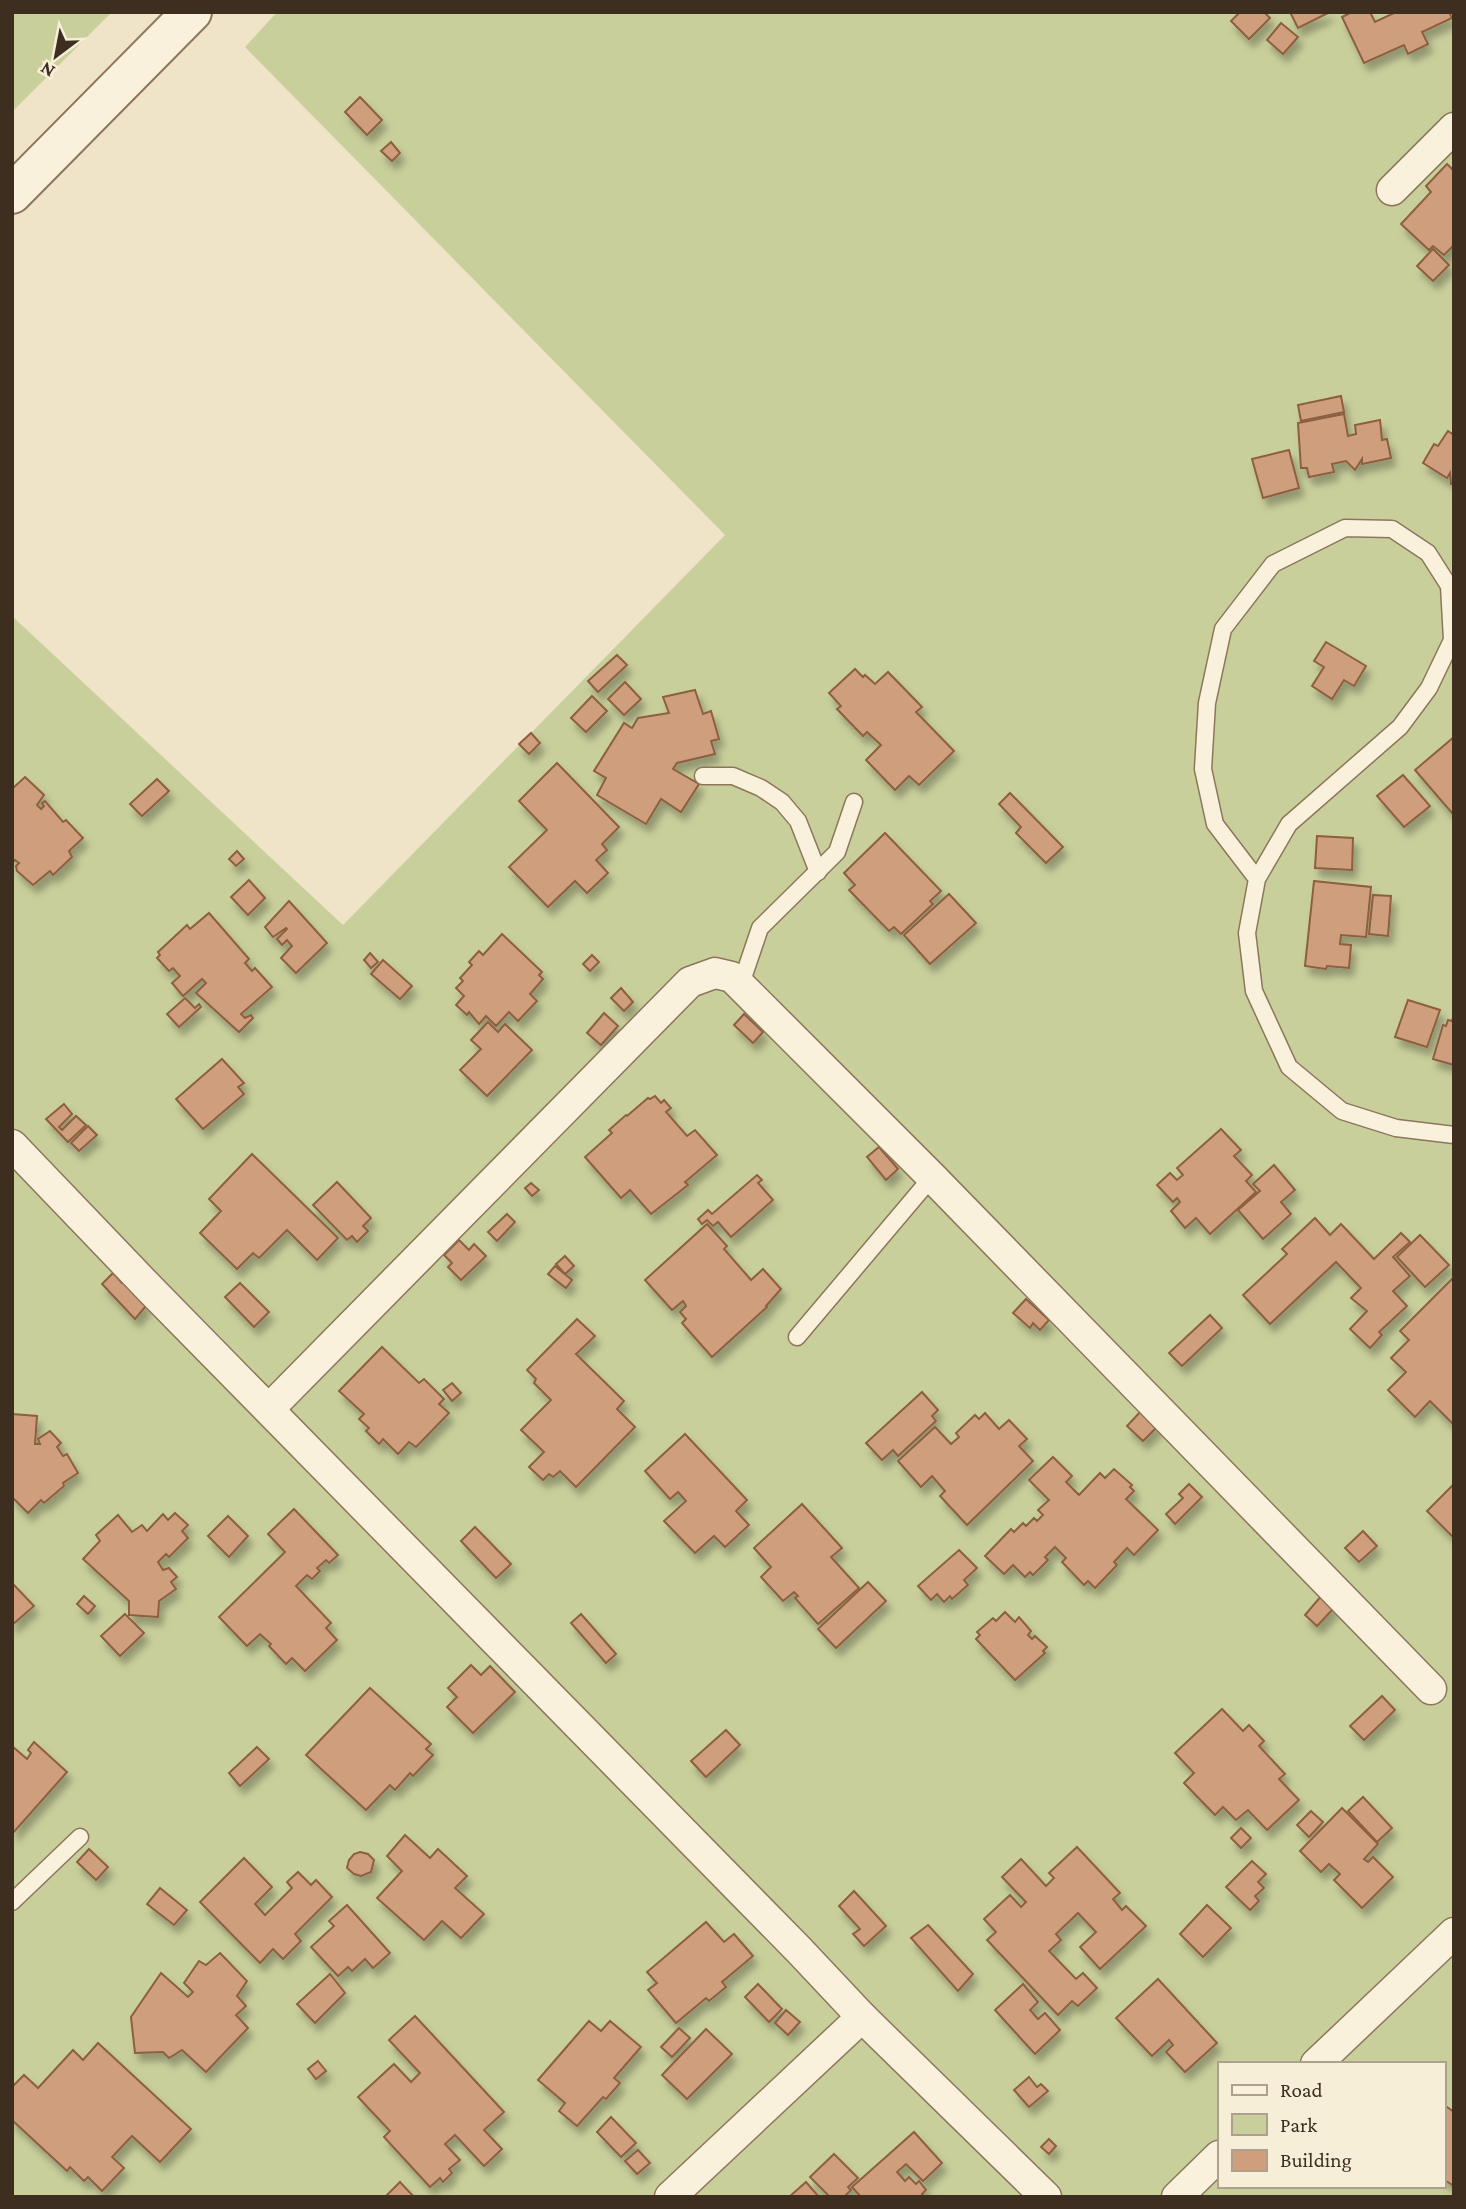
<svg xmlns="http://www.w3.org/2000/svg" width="1466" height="2209" font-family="'Crimson Pro',serif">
  <defs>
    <filter id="shadow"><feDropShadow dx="4.5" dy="8" stdDeviation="3.5" flood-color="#0004"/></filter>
  </defs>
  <rect width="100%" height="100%" fill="#f0e4c8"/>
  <g fill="#c9cf9b" fill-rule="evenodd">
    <polygon points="12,12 112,12 12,112"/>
    <path d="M 277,12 L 1454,12 L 1454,2197 L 12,2197 L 12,616 L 343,925 L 725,535 L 245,47 ZM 1219,2064 L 1443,2064 L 1443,2186 L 1219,2186 Z"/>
  </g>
  <g fill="#cf9f7d" stroke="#8d5f41" stroke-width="2" filter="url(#shadow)">
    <polygon points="1240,12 1264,12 1270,18 1249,39 1231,21"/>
    <polygon points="1290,12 1330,12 1298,28"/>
    <polygon points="1352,12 1370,12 1375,22 1396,12 1449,12 1452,18 1422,32 1428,44 1408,54 1404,45 1364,63 1342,17"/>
    <polygon points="1281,23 1298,37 1283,54 1267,40"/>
    <polygon points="360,97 382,120 367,135 345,112"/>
    <polygon points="391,142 400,153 392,161 381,151"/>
    <polygon points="1447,164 1454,171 1454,245 1444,255 1433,246 1429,250 1401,224 1431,192 1426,186"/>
    <polygon points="1433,249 1449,265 1433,281 1417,266"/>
    <polygon points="1341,396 1344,412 1301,421 1298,405"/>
    <polygon points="1344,414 1348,436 1356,434 1355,425 1380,420 1382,440 1387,439 1391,458 1362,464 1362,459 1355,470 1346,461 1332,464 1334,472 1309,477 1307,468 1301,468 1298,423"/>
    <polygon points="1448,431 1454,435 1454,483 1451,484 1450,473 1447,478 1423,463 1434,444 1438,446"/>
    <polygon points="1289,450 1299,488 1263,498 1252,459"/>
    <polygon points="1326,642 1366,666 1354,686 1344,680 1332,699 1312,686 1324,667 1314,661"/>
    <polygon points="617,655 627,665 598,692 588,681"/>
    <polygon points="855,669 863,677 865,675 875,684 888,672 922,707 916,712 954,751 919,785 909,776 895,790 866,760 881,745 867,732 863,736 837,709 841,706 829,693"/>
    <polygon points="625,682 641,699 624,715 608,699"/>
    <polygon points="695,690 703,714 711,711 719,739 711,741 715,754 677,763 673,769 699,784 681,812 661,799 646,824 597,795 606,778 594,771 624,723 632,728 638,718 669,713 663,697"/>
    <polygon points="592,696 607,711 586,732 571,718"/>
    <polygon points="531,733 540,743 529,754 519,744"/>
    <polygon points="1454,737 1454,812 1452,813 1415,770"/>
    <polygon points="557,763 619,827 602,844 607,850 596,860 608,873 587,893 575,881 548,907 509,867 547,830 519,801"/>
    <polygon points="1403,775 1430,806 1404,827 1377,796"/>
    <polygon points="25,777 44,795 37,805 41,809 44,806 42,803 45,801 63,822 66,820 83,838 69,851 72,857 53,875 50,871 33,885 17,871 16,866 19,863 15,860 12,863 12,789"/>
    <polygon points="157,779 169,791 142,816 130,804"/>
    <polygon points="1010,793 1063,847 1046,863 1016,833 1021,827 999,804"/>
    <polygon points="885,833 941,891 930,901 933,904 901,934 894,927 889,931 849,890 855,885 844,873"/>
    <polygon points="1317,836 1353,838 1352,870 1315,868"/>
    <polygon points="237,851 244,859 236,866 229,859"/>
    <polygon points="249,880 265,898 248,915 231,897"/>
    <polygon points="1314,881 1371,887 1366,937 1341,935 1340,944 1351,945 1349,968 1327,966 1326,969 1305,966"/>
    <polygon points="949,894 976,923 930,964 904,935"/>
    <polygon points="1373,895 1391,896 1388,936 1369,934"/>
    <polygon points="289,901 327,943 296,973 281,958 292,946 287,940 282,945 277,939 287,929 286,928 273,937 265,927"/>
    <polygon points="209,913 249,959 245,963 252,971 255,968 272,987 241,1014 245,1018 251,1015 253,1018 239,1032 196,993 206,983 202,979 183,996 172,983 180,976 173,968 169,971 157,958 160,955 158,952 187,925 190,929"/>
    <polygon points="502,934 542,972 539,975 543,979 530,994 537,1001 518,1021 509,1012 496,1026 486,1016 479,1024 469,1012 467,1015 456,1005 464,996 456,988 463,981 460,978 472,965 469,962 479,951 483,955"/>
    <polygon points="370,953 378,962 371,968 364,960"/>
    <polygon points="592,955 599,962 590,971 583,964"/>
    <polygon points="383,960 412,986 400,999 371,974"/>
    <polygon points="621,988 633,1002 624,1011 611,998"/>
    <polygon points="185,998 195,1008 199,1004 201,1007 179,1027 167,1014"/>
    <polygon points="1408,1000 1440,1010 1427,1047 1395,1037"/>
    <polygon points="604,1013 618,1026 601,1045 587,1033"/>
    <polygon points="744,1014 763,1032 753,1043 734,1025"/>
    <polygon points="1454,1015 1454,1065 1433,1059 1443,1025 1446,1026 1448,1020 1452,1021"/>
    <polygon points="488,1022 498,1032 505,1024 532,1050 487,1096 460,1070 481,1049 471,1040"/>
    <polygon points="222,1059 244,1083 238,1087 244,1094 203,1129 176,1099"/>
    <polygon points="655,1096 661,1103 664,1100 671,1108 666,1112 687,1136 695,1130 717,1155 685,1182 688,1185 651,1214 630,1190 621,1198 585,1157 612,1133 609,1130 626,1115 627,1116 648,1098 650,1099"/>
    <polygon points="64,1104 72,1114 59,1127 62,1130 76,1116 86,1125 68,1142 46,1119"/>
    <polygon points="88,1126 97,1135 79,1151 71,1143"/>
    <polygon points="1221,1129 1241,1150 1234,1156 1252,1175 1246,1181 1256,1192 1210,1234 1196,1218 1185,1228 1171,1211 1180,1202 1177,1198 1173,1202 1157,1185 1170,1173 1177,1180 1183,1175 1177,1168"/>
    <polygon points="879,1147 898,1169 886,1180 867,1157"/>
    <polygon points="252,1154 338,1238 317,1260 287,1230 259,1258 253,1253 237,1269 200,1233 221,1211 209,1199"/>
    <polygon points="1274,1165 1295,1190 1281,1202 1291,1214 1263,1239 1238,1210 1260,1191 1253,1184"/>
    <polygon points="757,1175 762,1180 758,1183 773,1200 731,1237 718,1222 713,1226 707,1220 702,1224 698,1219 708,1210 712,1214"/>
    <polygon points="337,1182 371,1218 363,1226 368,1231 357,1242 352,1236 347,1240 313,1205"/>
    <polygon points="531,1183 539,1190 532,1196 525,1188"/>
    <polygon points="507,1214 515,1222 497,1241 488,1232"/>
    <polygon points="1315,1218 1330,1235 1341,1224 1374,1259 1401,1233 1410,1242 1393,1257 1410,1276 1393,1291 1407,1306 1379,1332 1382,1335 1370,1348 1350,1329 1367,1311 1351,1298 1361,1288 1336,1262 1270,1324 1243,1295 1287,1254 1282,1249"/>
    <polygon points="707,1224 727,1246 724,1249 751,1280 763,1269 781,1289 766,1306 767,1307 712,1357 682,1323 686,1319 680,1312 686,1306 683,1301 672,1310 645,1280"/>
    <polygon points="1420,1235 1449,1265 1425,1287 1397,1257"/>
    <polygon points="459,1240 469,1250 474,1244 486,1256 461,1280 448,1267 452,1263 444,1255"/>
    <polygon points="565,1256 574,1266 565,1274 556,1264"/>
    <polygon points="555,1266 572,1280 566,1288 548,1274"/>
    <polygon points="113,1273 122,1283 127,1280 146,1306 135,1319 102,1284"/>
    <polygon points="1454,1277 1454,1425 1430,1401 1415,1417 1388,1390 1406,1372 1391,1358 1409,1340 1400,1331"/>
    <polygon points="240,1283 269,1312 254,1327 225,1297"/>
    <polygon points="1026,1299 1049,1320 1040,1330 1033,1323 1030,1328 1013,1313"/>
    <polygon points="1210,1315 1222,1328 1182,1366 1169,1353"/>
    <polygon points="577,1319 595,1336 576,1354 624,1401 617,1409 635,1427 576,1487 560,1471 553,1477 549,1474 543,1480 529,1467 544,1452 521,1430 551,1400 534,1383 536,1379 527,1370"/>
    <polygon points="382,1347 419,1383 424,1379 444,1399 439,1404 449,1413 416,1447 409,1442 398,1454 383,1439 379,1444 366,1431 369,1428 359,1419 364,1414 339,1391"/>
    <polygon points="452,1383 461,1393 452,1401 443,1390"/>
    <polygon points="922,1392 938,1410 932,1416 936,1421 898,1456 893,1450 882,1460 866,1443"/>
    <polygon points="1142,1410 1158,1426 1143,1441 1127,1426"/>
    <polygon points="985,1413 999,1429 1009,1420 1027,1439 1019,1446 1033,1461 967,1525 940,1496 945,1491 932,1476 921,1487 898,1461 935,1427 951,1444 959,1437 956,1433 975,1415 979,1419"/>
    <polygon points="12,1414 37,1416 35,1444 40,1444 38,1439 50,1431 61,1443 57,1447 63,1456 67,1454 78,1473 63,1483 64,1486 44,1503 41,1500 28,1513 12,1497"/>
    <polygon points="685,1434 747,1500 736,1511 749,1525 725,1547 714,1536 695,1553 664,1521 686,1501 678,1492 670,1499 645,1471"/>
    <polygon points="1053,1457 1072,1476 1066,1482 1079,1495 1100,1473 1105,1478 1114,1469 1132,1485 1130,1487 1134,1491 1126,1499 1158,1530 1134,1555 1127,1548 1114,1562 1117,1565 1095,1588 1088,1581 1084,1585 1062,1562 1066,1558 1055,1547 1045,1557 1048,1560 1033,1575 1030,1572 1025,1577 1013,1565 1004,1574 985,1556 1011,1529 1014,1532 1023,1523 1026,1526 1034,1518 1037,1521 1043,1515 1038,1510 1049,1500 1029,1480"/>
    <polygon points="1189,1484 1202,1497 1175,1524 1166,1514 1183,1498 1179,1494"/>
    <polygon points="1454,1484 1454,1538 1427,1511"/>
    <polygon points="802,1504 842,1548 831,1557 859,1588 818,1624 795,1598 798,1596 794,1592 783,1601 761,1577 771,1567 754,1548"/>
    <polygon points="294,1509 338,1555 329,1563 326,1560 317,1568 320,1571 312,1579 307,1575 296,1586 331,1623 326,1628 337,1640 305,1671 292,1658 286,1664 269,1646 271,1644 260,1634 247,1646 219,1617 285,1552 268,1534"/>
    <polygon points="175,1513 188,1525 182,1531 188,1538 169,1557 166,1554 158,1562 163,1570 169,1568 177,1577 171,1582 176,1589 159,1601 158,1617 129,1615 129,1601 83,1559 100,1541 96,1535 118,1515 132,1532 142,1525 147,1531 163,1514 168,1520"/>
    <polygon points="228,1516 248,1536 229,1557 208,1536"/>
    <polygon points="475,1527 511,1564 496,1578 461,1541"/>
    <polygon points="1363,1531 1377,1546 1359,1562 1345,1548"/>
    <polygon points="959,1550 977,1568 964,1580 968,1585 952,1599 950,1596 944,1602 937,1594 931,1600 918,1586"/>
    <polygon points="868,1582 886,1601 836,1648 818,1629"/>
    <polygon points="12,1583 34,1606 12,1625"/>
    <polygon points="1322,1595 1334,1608 1317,1626 1305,1615"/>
    <polygon points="84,1596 95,1606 88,1614 77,1604"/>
    <polygon points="1005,1612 1015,1622 1019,1617 1031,1631 1028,1635 1032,1639 1035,1636 1047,1647 1043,1651 1045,1653 1015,1680 976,1639 980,1635 977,1632 993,1618 996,1621"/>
    <polygon points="125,1614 144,1633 120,1656 101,1636"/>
    <polygon points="581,1614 616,1654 606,1663 571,1623"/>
    <polygon points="471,1665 481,1675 490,1666 515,1692 473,1733 447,1707 457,1697 448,1688"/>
    <polygon points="370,1688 431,1744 426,1749 433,1755 413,1776 410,1773 395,1790 390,1785 366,1810 306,1755"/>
    <polygon points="1382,1696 1395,1710 1364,1740 1350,1726"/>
    <polygon points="1222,1709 1243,1731 1249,1725 1264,1741 1259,1746 1285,1774 1279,1779 1299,1800 1267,1830 1248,1810 1236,1820 1223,1807 1215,1815 1184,1783 1194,1773 1175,1753"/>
    <polygon points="726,1730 740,1745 706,1777 691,1761"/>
    <polygon points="34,1742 67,1772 13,1833 12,1746 27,1759 31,1753 28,1750"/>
    <polygon points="257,1747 269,1759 240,1786 229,1773"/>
    <polygon points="1363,1797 1392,1828 1377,1842 1348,1811"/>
    <polygon points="1342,1808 1378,1844 1364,1859 1368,1862 1373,1857 1393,1877 1362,1908 1334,1880 1340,1874 1329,1864 1321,1872 1300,1851"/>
    <polygon points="1311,1811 1323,1822 1309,1837 1297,1825"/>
    <polygon points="1241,1828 1251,1838 1241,1848 1231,1838"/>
    <polygon points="405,1835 430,1858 438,1849 467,1876 455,1888 484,1914 461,1938 442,1921 424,1940 377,1898 402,1871 387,1856"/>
    <polygon points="1077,1847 1120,1893 1113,1899 1122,1910 1126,1906 1146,1926 1100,1969 1080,1947 1096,1932 1078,1913 1056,1934 1061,1940 1049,1951 1076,1979 1083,1973 1097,1988 1078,2006 1072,2001 1058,2015 987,1940 996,1932 984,1919 1010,1895 1021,1907 1026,1902 1002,1877 1021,1859 1046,1886 1054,1878 1049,1873"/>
    <polygon points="89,1849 108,1867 96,1880 77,1862"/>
    <polygon points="360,1852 368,1854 374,1860 371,1872 361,1876 354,1874 347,1868 349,1860 354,1854"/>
    <polygon points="244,1858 272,1887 255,1904 265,1915 292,1888 287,1882 298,1872 311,1885 316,1880 332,1897 295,1934 301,1941 283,1959 273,1949 260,1963 200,1902"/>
    <polygon points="1252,1861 1266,1874 1258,1882 1264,1888 1255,1896 1259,1901 1250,1910 1226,1887"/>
    <polygon points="160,1888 187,1910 174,1925 147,1904"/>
    <polygon points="854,1891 886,1926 864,1946 853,1934 860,1929 839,1906"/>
    <polygon points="347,1905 390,1953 373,1968 365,1959 352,1971 348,1967 338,1976 311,1947 334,1926 329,1921"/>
    <polygon points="1207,1905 1231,1928 1203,1957 1180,1934"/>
    <polygon points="706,1922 724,1942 734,1934 753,1956 722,1982 726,1987 709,2001 706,1998 676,2023 648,1990 657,1983 647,1972"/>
    <polygon points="928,1925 973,1974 958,1991 911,1938"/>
    <polygon points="220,1953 247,1981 237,1996 246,2006 236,2015 248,2028 206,2072 182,2050 169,2058 163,2052 135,2053 131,2017 161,1973 188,1997 193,1992 184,1983 199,1961 206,1965"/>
    <polygon points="330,1974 345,1993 315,2023 297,2004"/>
    <polygon points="1158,1979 1217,2043 1185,2072 1166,2052 1173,2045 1169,2040 1152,2056 1116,2018"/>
    <polygon points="758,1984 782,2009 769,2022 745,1997"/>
    <polygon points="1023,1984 1038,2002 1030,2010 1038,2019 1045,2013 1060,2030 1035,2054 995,2010"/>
    <polygon points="786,2010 800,2022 788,2035 775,2023"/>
    <polygon points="415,2016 504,2112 484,2130 502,2149 484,2166 455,2135 445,2144 460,2160 449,2169 452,2173 443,2182 440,2178 430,2187 384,2137 390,2131 358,2097 394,2064 411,2082 420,2073 389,2040"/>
    <polygon points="589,2021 601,2031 610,2021 641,2047 614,2078 620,2083 606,2099 603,2097 577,2126 559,2111 565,2103 538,2080"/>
    <polygon points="679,2028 690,2038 672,2057 661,2047"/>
    <polygon points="706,2029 732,2054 687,2099 662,2075"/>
    <polygon points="98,2043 191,2129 160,2162 132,2136 112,2157 124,2168 102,2191 88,2177 84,2181 70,2167 67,2171 12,2120 12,2087 24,2075 38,2088 73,2050 83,2060"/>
    <polygon points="318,2061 326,2071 316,2079 308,2069"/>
    <polygon points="1029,2077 1037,2087 1041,2084 1048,2091 1029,2107 1014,2090"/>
    <polygon points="1447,2107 1454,2112 1454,2186 1443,2179 1443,2113"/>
    <polygon points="611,2117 636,2143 621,2157 597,2132"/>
    <polygon points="914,2132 942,2163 923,2181 906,2164 897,2172 905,2181 909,2177 916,2184 919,2181 926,2190 922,2194 925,2197 861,2197 852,2187"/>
    <polygon points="1049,2139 1056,2146 1049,2154 1041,2147"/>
    <polygon points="638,2150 650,2163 637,2174 625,2161"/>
    <polygon points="834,2154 858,2178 848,2187 851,2190 844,2197 830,2197 810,2177"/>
    <polygon points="400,2182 414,2197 385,2197"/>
    <polygon points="806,2182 819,2197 789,2197"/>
  </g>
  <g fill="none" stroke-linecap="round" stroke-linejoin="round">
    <g stroke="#8d765c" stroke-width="19">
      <g id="service">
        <polyline points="703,776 733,776 761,788 782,802 798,821 818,872"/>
        <polyline points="1257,879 1215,824 1203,769 1207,703 1223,629 1273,564 1345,528 1392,529 1428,553 1449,586 1452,640 1429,688 1400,727 1289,824 1257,879 1247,933 1254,991 1289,1067 1342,1111 1396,1128 1454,1135"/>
        <polyline points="741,984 760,928 837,852 854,802"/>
        <polyline points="797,1337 932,1177"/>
        <polyline points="12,1902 80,1837"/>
      </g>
    </g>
    <g stroke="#8d765c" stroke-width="33">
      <g id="minor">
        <polyline points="1392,190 1454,128"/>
        <polyline points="12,1145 151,1290 799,1950 862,2017 1046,2197"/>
        <polyline points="269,1409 690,982 715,973 732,977 932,1177 1431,1689"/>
        <polyline points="1316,2064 1454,1933"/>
        <polyline points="670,2197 862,2017"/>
        <polyline points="1177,2197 1219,2156"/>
      </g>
    </g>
    <g stroke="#8d765c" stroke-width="42">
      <polyline id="tertiary" points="12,194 192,12"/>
    </g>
    <use href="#service" stroke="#faf1dc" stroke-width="16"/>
    <use href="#minor" stroke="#faf1dc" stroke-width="30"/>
    <use href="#tertiary" stroke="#faf1dc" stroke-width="38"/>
  </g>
  <rect width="1466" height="2209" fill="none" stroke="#3d2e20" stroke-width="28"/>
  <rect x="1218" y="2062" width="228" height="126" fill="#f7eed8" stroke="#ada18e" stroke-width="2"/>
  <rect x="1232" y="2085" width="35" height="10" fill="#faf1dc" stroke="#ada18e" stroke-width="2"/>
  <text x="1280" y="2097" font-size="21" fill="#3d2e20">Road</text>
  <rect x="1232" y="2114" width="35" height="21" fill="#c9cf9b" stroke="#ada18e" stroke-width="2"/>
  <text x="1280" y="2132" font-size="21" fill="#3d2e20">Park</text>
  <rect x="1232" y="2150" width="35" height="21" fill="#cf9f7d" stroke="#ada18e" stroke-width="2"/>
  <text x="1280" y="2167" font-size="21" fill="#3d2e20">Building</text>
  <g transform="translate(56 56) rotate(212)" stroke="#f7eed8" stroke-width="5" paint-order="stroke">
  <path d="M0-5L12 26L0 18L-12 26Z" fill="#3d2e20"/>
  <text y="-10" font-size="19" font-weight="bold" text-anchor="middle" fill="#3d2e20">N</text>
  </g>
</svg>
